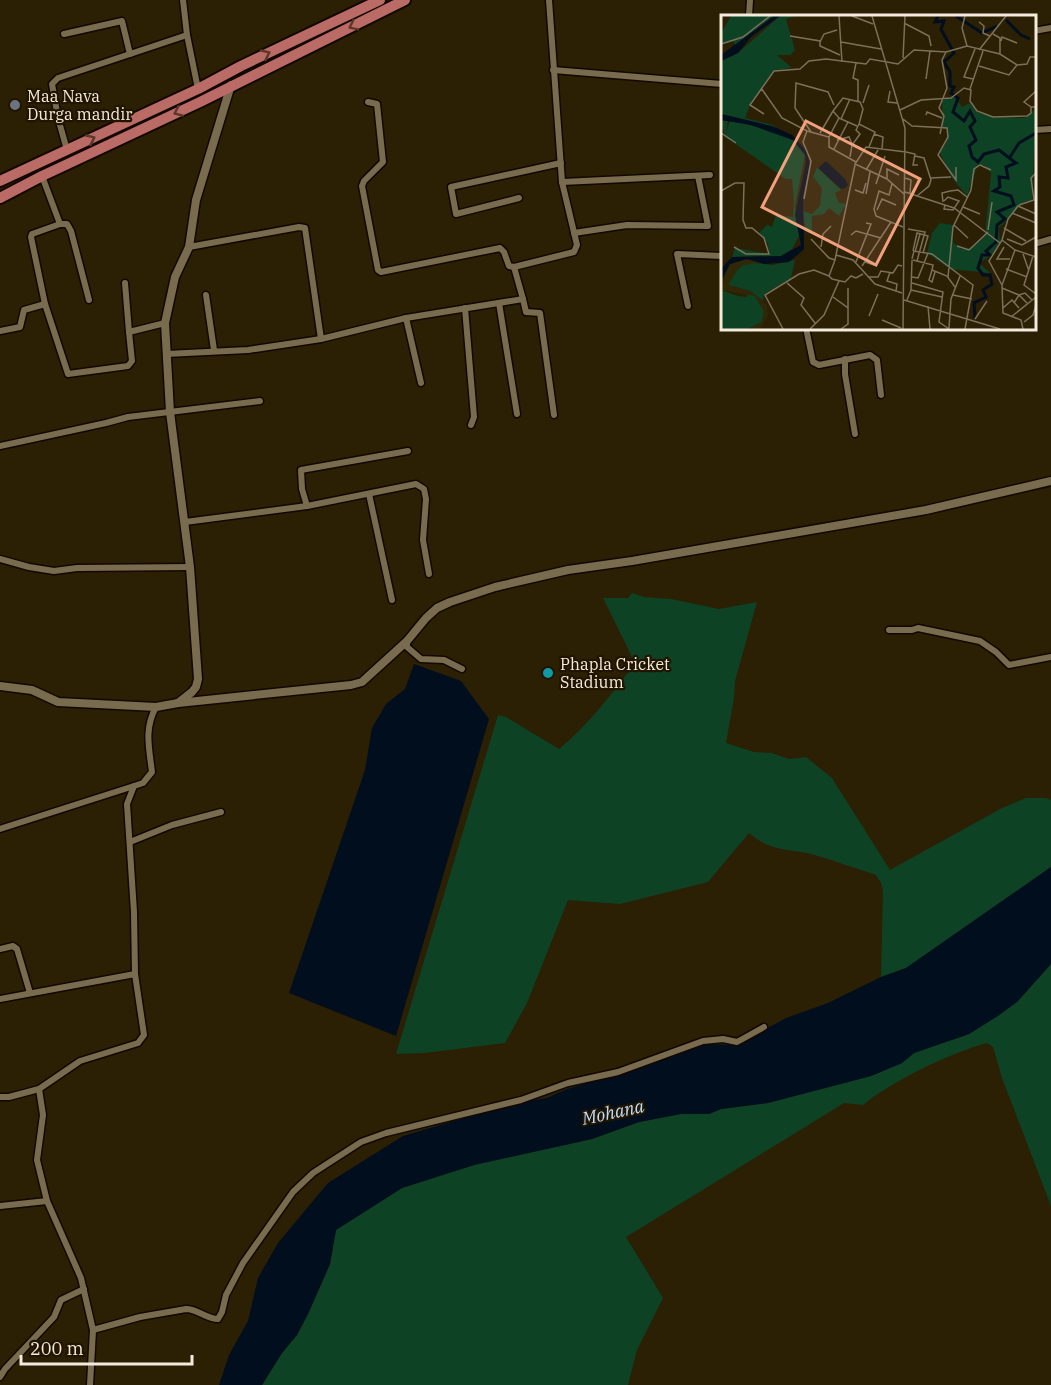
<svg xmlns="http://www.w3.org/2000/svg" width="1051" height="1385" font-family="'IBM Plex Serif',serif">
  <rect width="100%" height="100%" fill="#2b1f04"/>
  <g fill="#0e4224">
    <path d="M 632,593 L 644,597 L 671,599 L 719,609 L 757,602 L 735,681 L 734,698 L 726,743 L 754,752 L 772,753 L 789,759 L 806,757 L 832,778 L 890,870 L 1002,808 L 1026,798 L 1046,798 L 1051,800 L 1051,867 L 906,968 L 881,977 L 883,891 L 881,883 L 876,875 C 854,868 833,860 811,854 C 786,848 771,852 749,833 L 708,882 L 620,904 L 568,900 L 527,1003 L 505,1043 L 425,1053 L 396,1054 L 498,715 L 506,717 L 559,749 C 589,724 612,694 635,663 L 603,598 L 628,598 Z"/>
    <path d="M 1051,964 L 1051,1206 L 1002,1078 L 993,1047 L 987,1043 C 950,1053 892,1081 863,1105 L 844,1103 L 626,1237 L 663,1298 L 637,1350 L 628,1385 L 262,1385 L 282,1353 L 297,1335 L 308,1314 L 330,1264 L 336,1230 L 402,1188 L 474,1165 L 592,1139 L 639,1122 L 681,1114 L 709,1114 L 721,1109 L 768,1103 L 871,1076 L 902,1063 L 914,1053 L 969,1034 L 1017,1002 Z"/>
  </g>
  <g fill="#000e1e">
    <polygon points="414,664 461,681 489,719 396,1036 289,993 365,770 372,728 386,704 405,689"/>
    <polygon points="1051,867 1051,964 1017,1002 998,1016 969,1034 914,1053 902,1063 871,1076 768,1103 721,1109 709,1114 681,1114 639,1122 592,1139 474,1165 402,1188 336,1230 330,1264 308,1314 297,1335 282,1353 262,1385 219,1385 229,1355 248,1321 258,1278 278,1243 328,1183 403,1136 515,1103 547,1098 567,1089 613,1076 703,1044 737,1045 786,1018 828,1003 881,977 906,968"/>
  </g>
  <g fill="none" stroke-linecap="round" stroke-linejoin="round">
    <g stroke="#130800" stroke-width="9">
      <g id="street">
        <polyline points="183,0 187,35 198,89"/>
        <polyline points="749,16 750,0"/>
        <polyline points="1034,31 1051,28"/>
        <polyline points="64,34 122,21 130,54"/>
        <polyline points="553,70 722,84"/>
        <polyline points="368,102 377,104 383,162 364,181 362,186 378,270 381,272 500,248 504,252 509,266 514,267"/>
        <polyline points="1034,130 1051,129"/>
        <polyline points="67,150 58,118 52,84 58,78 187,35"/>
        <polyline points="42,176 60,224 67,224 71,231 89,300"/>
        <polyline points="562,182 710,175"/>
        <polyline points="519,198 456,214 451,187 561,163"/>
        <polyline points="60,224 32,234 31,237 45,304 68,374 128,366 132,361 129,332 165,323"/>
        <polyline points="574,233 627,225 708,226 698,176"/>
        <polyline points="1034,244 1051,239"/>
        <polyline points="189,247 299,227 305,228 321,339 406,318 523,299 514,267 574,252 577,245 562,182 549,0"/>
        <polyline points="125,283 129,332"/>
        <polyline points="206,295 214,350"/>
        <polyline points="523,299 526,312 540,313 554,415"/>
        <polyline points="499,303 517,414"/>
        <polyline points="688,306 677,254 722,256"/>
        <polyline points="465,308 474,417 471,425"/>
        <polyline points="406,318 421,383"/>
        <polyline points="806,328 813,362 819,365 870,355 877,360 881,395"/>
        <polyline points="0,331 20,327 24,310 45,304"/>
        <polyline points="166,354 248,350 321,339"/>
        <polyline points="845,359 845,374 855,434"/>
        <polyline points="0,446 106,423 128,417 260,401"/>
        <polyline points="369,494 392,600"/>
        <polyline points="307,506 416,484 424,489 426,499 423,540 429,574"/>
        <polyline points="185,522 307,506 302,489 301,470 408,451"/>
        <polyline points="0,559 29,567 54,571 77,568 190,567"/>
        <polyline points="889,630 912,630 918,628 980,641 996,652 1009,665 1051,657"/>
        <polyline points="407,641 407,647 421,659 444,660 462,669"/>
        <polyline points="0,829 134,786"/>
        <polyline points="130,842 172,825 221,812"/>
        <polyline points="0,949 13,946 17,949 30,993"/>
        <polyline points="0,999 135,974"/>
        <polyline points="0,1097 9,1097 39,1089"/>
        <polyline points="0,1206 47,1201"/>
        <path d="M 93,1330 L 140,1317 L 186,1309 C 198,1309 206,1319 218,1319 L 222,1312 L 226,1295 L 243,1263 L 293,1192 L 313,1173 L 361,1142 L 386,1133 L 521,1100 L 568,1083 L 618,1072 L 703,1041 L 723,1039 L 737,1042 L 764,1027"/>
        <polyline points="0,1377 5,1369 54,1317 61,1300 84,1289"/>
        <path d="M 90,1385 L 93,1330 L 81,1278 L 47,1201 L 37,1160 L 43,1115 L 39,1089 L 80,1061 L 138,1043 L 144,1035 L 135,974 L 134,912 L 127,804 L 134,786 L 143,783 L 152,772 C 149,747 144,729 156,707"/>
      </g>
    </g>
    <g stroke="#130800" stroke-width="11">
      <g id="secondary">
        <polyline points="0,686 32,690 58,702 156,707 178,703 192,692 196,687 198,679 190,567 170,412 165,323 175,277 189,247 196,200 231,85"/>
        <polyline points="178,703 351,685 362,682 407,641 426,618 437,608 450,602 495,587 568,570 632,561 926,510 1051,481"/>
      </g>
    </g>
    <g stroke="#130800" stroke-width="14">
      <g id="highway">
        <polyline points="0,181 198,89 241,66 380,0"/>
        <polyline points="0,198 42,176 200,102 405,0"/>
      </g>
    </g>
    <use href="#street" stroke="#796b4e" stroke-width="6"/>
    <use href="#secondary" stroke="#796b4e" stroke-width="8"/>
    <use href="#highway" stroke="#ba6b66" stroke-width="10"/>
  </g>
  <defs><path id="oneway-chevron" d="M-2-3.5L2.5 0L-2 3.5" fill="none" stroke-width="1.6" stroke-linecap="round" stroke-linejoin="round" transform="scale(1.5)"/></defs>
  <g stroke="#5e3729">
    <use href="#oneway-chevron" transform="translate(353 26) rotate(154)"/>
    <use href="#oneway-chevron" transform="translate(266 54) rotate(-25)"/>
    <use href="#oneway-chevron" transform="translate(178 112) rotate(156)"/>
    <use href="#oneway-chevron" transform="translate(91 139) rotate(-25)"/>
  </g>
  <circle fill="#6b7280" stroke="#211500" stroke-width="2" cx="15" cy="105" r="6"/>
  <circle fill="#0f9aa8" stroke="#211500" stroke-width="2" cx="548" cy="673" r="6"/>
  <g text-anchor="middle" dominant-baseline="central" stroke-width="4.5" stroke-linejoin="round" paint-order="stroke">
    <g font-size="16" fill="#f3ebdb" stroke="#211500" text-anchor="start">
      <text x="27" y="96">Maa Nava<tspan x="27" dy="18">Durga mandir</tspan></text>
      <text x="560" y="664">Phapla Cricket<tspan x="560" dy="18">Stadium</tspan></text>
    </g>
    <g font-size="18" font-style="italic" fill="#bfdffe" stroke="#211500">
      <text transform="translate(613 1112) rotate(-12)">Mohana</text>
    </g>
  </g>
  <g transform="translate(721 15)">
    <rect width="315" height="315" fill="#2b1f04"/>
    <path d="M 10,1 L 53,1 L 15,31 L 12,26 L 0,29 L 0,18 ZM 59,1 L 75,1 L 65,4 L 74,35 L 69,40 L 56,40 L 71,53 L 53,55 L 30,87 L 24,103 L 52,110 L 56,113 L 0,99 L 0,46 L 17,38 ZM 234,82 L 241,92 L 249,88 L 256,97 L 271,102 L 304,103 L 315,93 L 311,185 L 303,187 L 278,213 L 279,226 L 271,240 L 258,248 L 269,258 L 229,254 L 206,238 L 211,218 L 219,208 L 232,210 L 232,227 L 240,234 L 249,233 L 264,220 L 270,158 L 263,150 L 256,151 L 246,181 L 231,163 L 218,136 L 225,129 L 227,114 L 222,112 L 221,85 ZM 0,105 L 7,106 L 5,118 L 9,105 L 40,113 L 72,125 L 84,140 L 74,191 L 78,221 L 71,234 L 60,241 L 11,242 L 14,233 L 48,239 L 47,229 L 38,218 L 46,210 L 51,212 L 55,200 L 72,202 L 73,187 L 71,164 L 65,164 L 4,122 ZM 96,152 L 120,175 L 114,178 L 118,188 L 125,189 L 118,201 L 108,193 L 103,199 L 91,201 L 91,215 L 85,218 L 82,196 L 91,199 L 99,191 L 101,173 L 92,162 ZM 74,245 L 70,263 L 43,279 L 42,286 L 29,276 L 7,270 L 9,261 L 25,247 L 51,250 ZM 0,275 L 17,281 L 26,282 L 25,277 L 34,281 L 43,296 L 41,307 L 27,314 L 0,314 Z" fill="#0e4224"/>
    <path d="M 23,244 L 39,247 L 19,251 L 7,270 L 29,276 L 46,290 L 47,301 L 39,314 L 27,314 L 41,307 L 43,296 L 34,281 L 0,275 L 7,250 Z" fill="#302706"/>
    <path d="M 53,1 L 59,1 L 30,22 L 17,38 L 0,46 L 0,40 ZM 0,99 L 51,111 L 71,120 L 85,135 L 89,150 L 82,181 L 83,234 L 68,247 L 44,249 L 26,244 L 9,249 L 0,266 L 0,254 L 11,242 L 60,241 L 80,230 L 74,200 L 85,147 L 84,140 L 72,125 L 30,110 L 0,105 ZM 105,146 L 124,164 L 127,170 L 124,173 L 120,174 L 97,153 Z" fill="#000e1e"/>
    <path fill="none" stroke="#000e1e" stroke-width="3" d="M 217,1 L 214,7 L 223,6 L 220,14 L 233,38 L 223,47 L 229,57 L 229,71 L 233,72 L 230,78 L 237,83 L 232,97 L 243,106 L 249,96 L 254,106 L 249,112 L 255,125 L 248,131 L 251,142 L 257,147 L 263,139 L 278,135 L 295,148 L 285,152 L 287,163 L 278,162 L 279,172 L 273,176 L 290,181 L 293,190 L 276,197 L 284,204 L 276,210 L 275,227 L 265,236 L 269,240 L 261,240 L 257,253 L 262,260 L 269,260 L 271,269 L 262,275 L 265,282 L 253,288 L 254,303M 235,1 L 261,18 L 276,11M 285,5 L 300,20 L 309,24M 289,142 L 298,128 L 315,118"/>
    <path fill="none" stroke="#7b715a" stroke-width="1.5" d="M 118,1 L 121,47M 131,1 L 152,9M 151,1 L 184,113 L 182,314M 244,1 L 241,13 L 246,31M 258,7 L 263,11 L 262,18 L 269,21M 183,8 L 208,21 L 210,31M 272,19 L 279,23 L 279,39M 69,21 L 99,26 L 99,31 L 119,40M 280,26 L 281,22 L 296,28M 99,27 L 103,19 L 116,15M 120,27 L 160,34M 0,29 L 22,22 L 49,1M 258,35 L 285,1M 182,43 L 184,1M 135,48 L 132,63 L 137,65 L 137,86M 258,51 L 288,60 L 296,50M 205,64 L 209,36M 252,64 L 243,62 L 254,34M 40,73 L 61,103 L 86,116 L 108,122 L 108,132 L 135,147M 249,74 L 262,36M 169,76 L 167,87 L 176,88M 142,88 L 148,70M 310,92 L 303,87 L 315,76M 179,95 L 200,85 L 230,83 L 243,73 L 250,75 L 249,86 L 256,96 L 272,102 L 306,101 L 310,98 L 310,92 L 315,92M 43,99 L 29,90 L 53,56 L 79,54 L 88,46 L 105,44 L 145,49 L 149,44 L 177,49 L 193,35 L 225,37 L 246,31 L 279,39 L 296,50 L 306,49 L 309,42 L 315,42M 205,100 L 206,97 L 221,103M 118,103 L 112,96 L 122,83 L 139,87 L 142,94 L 138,109M 120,104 L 129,84M 182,104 L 191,111 L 226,113 L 227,122 L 217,140 L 235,165 L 235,152M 90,117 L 74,93 L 75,68 L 107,77 L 113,90M 0,118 L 15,128M 99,118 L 112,96M 153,119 L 162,122 L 161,134M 219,119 L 223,101 L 218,93 L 226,73 L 221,45 L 225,37M 108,122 L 118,103 L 136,111M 116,125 L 128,122 L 131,129M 113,134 L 127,107M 185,137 L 194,139 L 192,150 L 197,150M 194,141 L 203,143 L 210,165 L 208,171 L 196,181M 129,142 L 131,130 L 139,119 L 135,115 L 138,109 L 154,117 L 148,132M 145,155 L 157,135M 184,163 L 190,165 L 189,178M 209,163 L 230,162M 166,164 L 166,154 L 178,160M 155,169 L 164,141M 171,169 L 168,180 L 158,176 L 153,194 L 155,201 L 182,212M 134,175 L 142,178 L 145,168M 0,176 L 14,168 L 23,168 L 22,205 L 25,213 L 31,213 L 43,223 L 48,239 L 25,239 L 13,232M 184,177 L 233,193 L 279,228M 145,179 L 149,157M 183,179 L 166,164 L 134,149 L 145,132 L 185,137M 83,184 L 90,146 L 82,127 L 86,116M 223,186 L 227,182 L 238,186 L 232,195 L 223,194 L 224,190M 222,187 L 221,178 L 229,176 L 237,175 L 246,182M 298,190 L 313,185 L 310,163 L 315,158M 242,192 L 259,199M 156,195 L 161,184 L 175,190M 291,198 L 315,208M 233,210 L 247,223M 283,213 L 305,226M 187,214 L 204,217 L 196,246M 267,215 L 271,187M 130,220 L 135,216 L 160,223M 90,224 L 108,243 L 114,245 L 115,240 L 132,245 L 154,269 L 181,278M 286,224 L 301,230 L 315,222M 281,225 L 287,204 L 297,191 L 315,199M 236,231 L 248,235 L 267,217M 100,232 L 102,219 L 110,211M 283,232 L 276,244 L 289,244M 192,236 L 196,218 L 207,221 L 202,238M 194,237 L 199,219M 302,239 L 308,256M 115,240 L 134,150M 312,241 L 303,270 L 315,279M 191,244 L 193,236 L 211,239 L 252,270 L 244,314M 114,245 L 108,261 L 111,264 L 124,267 L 130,261 L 135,263 L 142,259M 192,245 L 212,250 L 211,255 L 226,261 L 234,272M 135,247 L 150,209 L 145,208M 144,247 L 153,250 L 145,243M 141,251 L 170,207M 285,254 L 306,262M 211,255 L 208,265 L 211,267 L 214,257M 169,257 L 166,266 L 176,269 L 175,276M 148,262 L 157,262 L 160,256 L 172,258 L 177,250 L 181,251M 191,262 L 197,263 L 207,238M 227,262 L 232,212 L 250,175 L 253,154 L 259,150 L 270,155M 66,268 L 83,283 L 80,290 L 94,308M 191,268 L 222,277 L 218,307 L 228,314M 281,270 L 268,246 L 281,225 L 294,235M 281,273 L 298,280 L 304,278 L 311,285M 190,275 L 221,282M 232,280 L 251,284M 112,282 L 127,293 L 127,309 L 120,314M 183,285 L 279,314M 186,285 L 190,275 L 191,245M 293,288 L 298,280 L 306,288M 207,291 L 209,314M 127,293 L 127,273M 282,293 L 291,285 L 298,293M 148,301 L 157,279M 290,302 L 315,282M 254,304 L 266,286M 161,305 L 180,313M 303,307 L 312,300 L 315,290M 228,313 L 230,284 L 239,261M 62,314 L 44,280 L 78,259 L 93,255 L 108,261M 89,314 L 103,300 L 118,266M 302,314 L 300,305 L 282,298 L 281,270 L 294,235 L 315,242"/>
    <path fill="#f1a17e" fill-opacity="0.15" stroke="#f1a17e" stroke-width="3" d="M 85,106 L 199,164 L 155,250 L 41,192 Z"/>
    <rect width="315" height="315" fill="none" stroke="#f3ebdb" stroke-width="3"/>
  </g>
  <path d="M21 1355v9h171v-9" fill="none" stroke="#f3ebdb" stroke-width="3"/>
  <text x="30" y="1355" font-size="18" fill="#f3ebdb" stroke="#211500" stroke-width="4.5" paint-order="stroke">200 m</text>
</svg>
